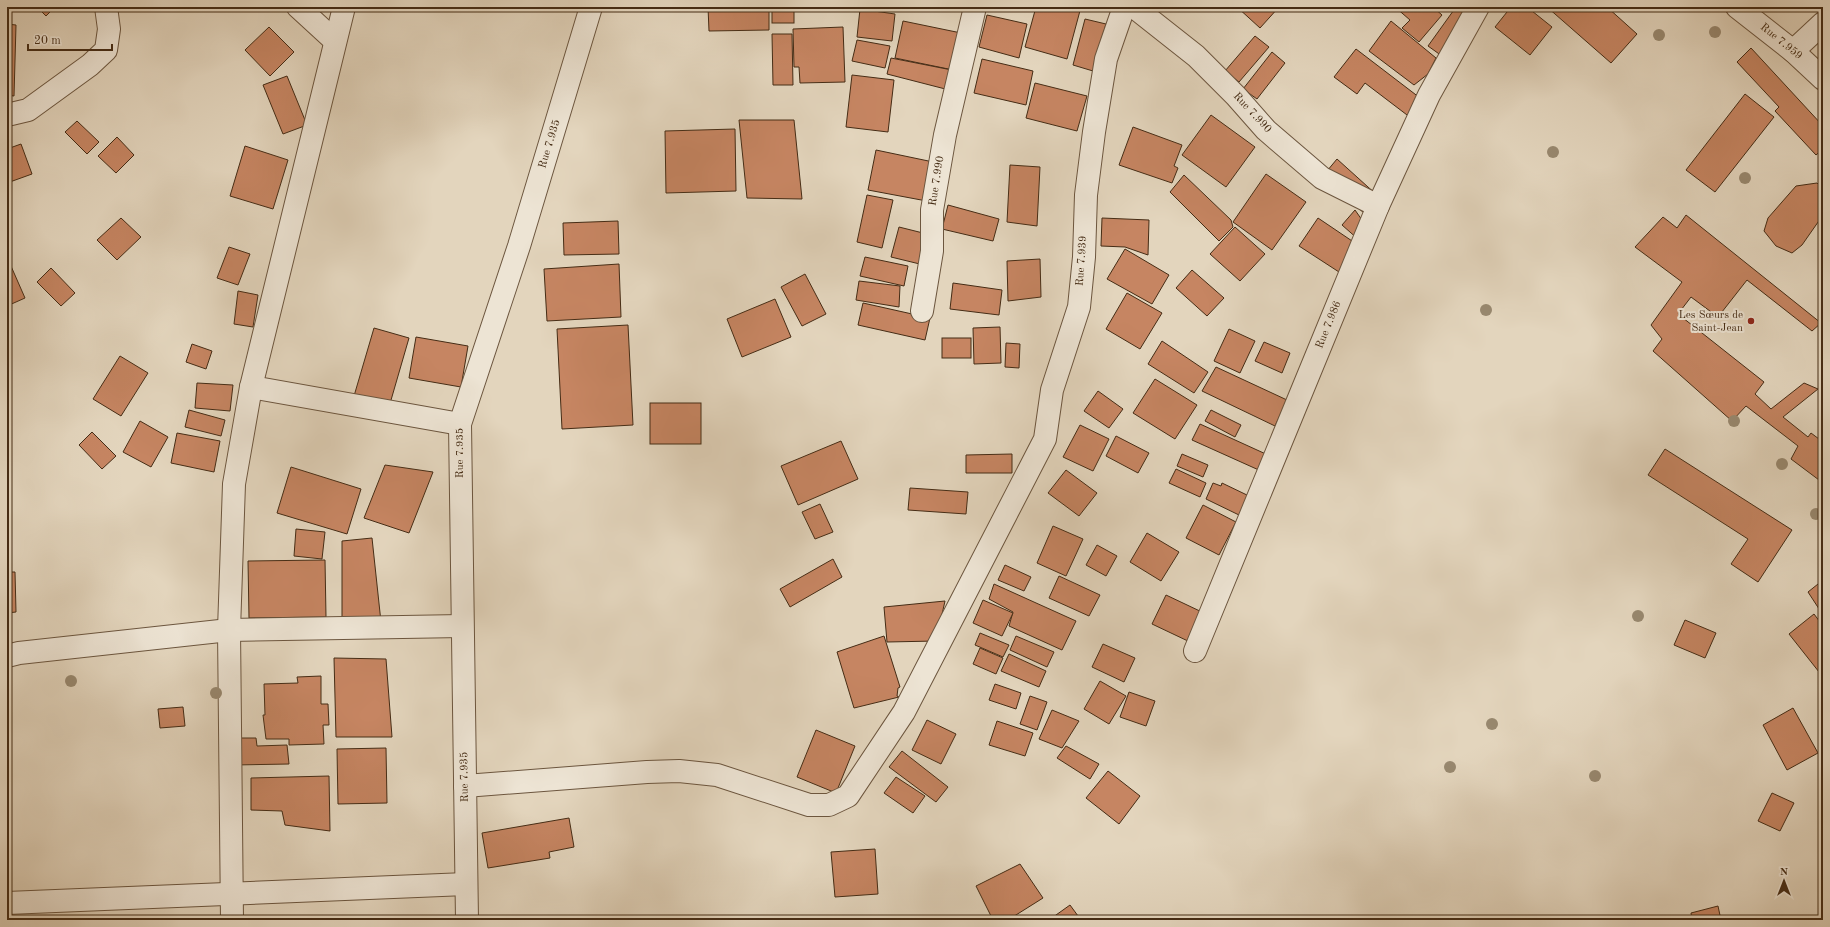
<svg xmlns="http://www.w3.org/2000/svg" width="1830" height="927" font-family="'Old Standard TT',serif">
  <rect width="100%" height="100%" fill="#e3d5bd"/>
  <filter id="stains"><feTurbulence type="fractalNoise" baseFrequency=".005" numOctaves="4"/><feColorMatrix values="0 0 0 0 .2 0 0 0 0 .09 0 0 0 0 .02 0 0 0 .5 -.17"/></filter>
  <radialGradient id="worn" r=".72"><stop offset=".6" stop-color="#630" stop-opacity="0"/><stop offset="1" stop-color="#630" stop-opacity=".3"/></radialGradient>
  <g fill="#c68562" stroke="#452c15">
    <polygon points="37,7 55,7 46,16"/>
    <polygon points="708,7 769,7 769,30 709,31"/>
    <rect x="772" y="7" width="22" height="16"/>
    <polygon points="1036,7 1081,7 1067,59 1025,47"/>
    <polygon points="1237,7 1279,7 1260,28"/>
    <polygon points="1395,7 1433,7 1442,15 1419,42 1402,28 1410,20"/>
    <polygon points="1456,7 1464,7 1472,13 1442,56 1428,46"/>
    <polygon points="1511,7 1527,7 1552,27 1530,55 1495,27"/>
    <polygon points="1547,7 1607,7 1637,34 1611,63"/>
    <polygon points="860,9 895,14 892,41 857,37"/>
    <polygon points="987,15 1027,24 1019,58 979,47"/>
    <polygon points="1085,19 1106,24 1093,71 1073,65"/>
    <polygon points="903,21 966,34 958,71 895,58"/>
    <polygon points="1391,21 1436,58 1428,74 1414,85 1369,51"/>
    <polygon points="7,24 16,25 14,96 7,95"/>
    <polygon points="269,27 294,52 270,76 245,50"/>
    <polygon points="843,27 845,82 800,83 799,67 794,67 793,29"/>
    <polygon points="772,34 792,34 793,85 773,85"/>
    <polygon points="1255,36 1269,47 1239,82 1225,71"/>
    <polygon points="857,40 890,46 885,68 852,61"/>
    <polygon points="1751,48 1823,126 1823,149 1816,155 1775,111 1779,107 1737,62"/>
    <polygon points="1356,49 1424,101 1411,118 1365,83 1357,94 1334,77"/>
    <polygon points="1272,52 1285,63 1257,99 1243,89"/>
    <polygon points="891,58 962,72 957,92 887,74"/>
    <polygon points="982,59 1033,71 1026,105 974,93"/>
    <polygon points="852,75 894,80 888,132 846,127"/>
    <polygon points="287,76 307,125 283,134 263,85"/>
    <polygon points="1035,83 1087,96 1077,131 1026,118"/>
    <polygon points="1745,94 1774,117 1715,192 1686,170"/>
    <polygon points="1211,115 1255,147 1226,187 1182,155"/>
    <polygon points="739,120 794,120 802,199 747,198"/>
    <polygon points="77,121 99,142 87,154 65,132"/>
    <polygon points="1133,127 1182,145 1174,166 1178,168 1172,183 1119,165"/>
    <polygon points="735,129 736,191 666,193 665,131"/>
    <polygon points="117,137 134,155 116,173 98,156"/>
    <polygon points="21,144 32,174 7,183 7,149"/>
    <polygon points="245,146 288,160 273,209 230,196"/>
    <polygon points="876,150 938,163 932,202 868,190"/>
    <polygon points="1337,159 1378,196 1364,213 1322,177"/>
    <polygon points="1010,165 1040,167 1037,226 1007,222"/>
    <polygon points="1266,174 1306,202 1272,250 1233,222"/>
    <polygon points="1184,175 1231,220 1233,227 1219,241 1170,192"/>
    <polygon points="1817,183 1823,189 1823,215 1802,245 1792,253 1776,246 1764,231 1768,218 1796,186"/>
    <polygon points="867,195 893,200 882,248 857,242"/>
    <polygon points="948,205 999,219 993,241 942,229"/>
    <polygon points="1355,210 1362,220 1359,240 1342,225"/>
    <polygon points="1686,215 1821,323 1812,331 1747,280 1718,317 1691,297 1678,314 1764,382 1755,394 1771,409 1804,383 1818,389 1783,417 1808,437 1811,433 1823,442 1823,483 1791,459 1798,446 1746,406 1732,421 1653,351 1662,339 1651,325 1682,282 1635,247 1663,217 1677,228"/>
    <polygon points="121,218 141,237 117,260 97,240"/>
    <polygon points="1102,218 1149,220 1148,255 1125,247 1101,246"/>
    <polygon points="1318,218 1358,245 1339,272 1299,246"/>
    <polygon points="618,221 619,254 564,255 563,223"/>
    <polygon points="899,227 935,236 928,266 891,257"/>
    <polygon points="1235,227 1265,254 1240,281 1210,254"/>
    <polygon points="229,247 250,254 238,285 217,278"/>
    <polygon points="1125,249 1169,275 1152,304 1107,279"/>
    <polygon points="7,257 25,298 7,306"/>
    <polygon points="865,257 908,266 904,286 860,276"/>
    <polygon points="1040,259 1041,297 1008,301 1007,261"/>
    <polygon points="619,264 621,317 547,321 544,269"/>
    <polygon points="51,268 75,293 61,306 37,282"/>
    <polygon points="1192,270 1224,298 1207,316 1176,288"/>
    <polygon points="805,274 826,314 802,326 781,287"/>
    <polygon points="859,281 900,286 899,307 856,300"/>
    <polygon points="953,283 1002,290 999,315 950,309"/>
    <polygon points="238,291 258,295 253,327 234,324"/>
    <polygon points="1127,293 1162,313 1140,349 1106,329"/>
    <polygon points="775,299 791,337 742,357 727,319"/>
    <polygon points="863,303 930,318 925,340 858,325"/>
    <polygon points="628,325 633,425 562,429 557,329"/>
    <polygon points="1000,327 1001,363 974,364 973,328"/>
    <polygon points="374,328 409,338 389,407 354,396"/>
    <polygon points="1229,329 1255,341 1240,373 1214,361"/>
    <polygon points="416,337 468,346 461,387 409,378"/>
    <rect x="942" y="338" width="29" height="20"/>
    <polygon points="1162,341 1208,372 1194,393 1148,364"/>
    <polygon points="1264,342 1290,353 1282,373 1255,361"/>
    <polygon points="1006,343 1020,344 1019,368 1005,367"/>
    <polygon points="192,344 212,351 206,369 186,362"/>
    <polygon points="120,356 148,373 121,416 93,399"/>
    <polygon points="1216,367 1287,400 1275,426 1202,391"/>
    <polygon points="1155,379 1197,405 1175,439 1133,413"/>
    <polygon points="197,383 233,385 230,411 195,408"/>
    <polygon points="1098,391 1123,409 1109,428 1084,411"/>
    <rect x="650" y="403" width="51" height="41"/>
    <polygon points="189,410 225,420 221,436 185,427"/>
    <polygon points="1211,410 1241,425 1235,437 1205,421"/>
    <polygon points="140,421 168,437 151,467 123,452"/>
    <polygon points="1200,424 1268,455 1261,471 1192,440"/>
    <polygon points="1080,425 1109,439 1093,471 1063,457"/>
    <polygon points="92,432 116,456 102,469 79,445"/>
    <polygon points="177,433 220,441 214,472 171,463"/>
    <polygon points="1116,436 1149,453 1138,473 1106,456"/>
    <polygon points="841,441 858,479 798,505 781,466"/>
    <polygon points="1665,449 1792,530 1758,582 1731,564 1748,539 1648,475"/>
    <polygon points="1012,454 1012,473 966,473 966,455"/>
    <polygon points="1182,454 1208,465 1203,477 1177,466"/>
    <polygon points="385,465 433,472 409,533 364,518"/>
    <polygon points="291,467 361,489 347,534 277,513"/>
    <polygon points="1176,469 1206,483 1200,497 1169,483"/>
    <polygon points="1066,470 1097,493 1079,516 1048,493"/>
    <polygon points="1213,483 1221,486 1222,483 1249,496 1239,515 1206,499"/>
    <polygon points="910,488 968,492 966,514 908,510"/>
    <polygon points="820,504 833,532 815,539 802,512"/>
    <polygon points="1203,505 1236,522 1219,555 1186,538"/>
    <polygon points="1053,526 1083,539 1066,576 1037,563"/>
    <polygon points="296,529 325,532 322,559 294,556"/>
    <polygon points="1147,533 1179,552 1161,581 1130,562"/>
    <polygon points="372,538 381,622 342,626 342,541"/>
    <polygon points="1097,545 1117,556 1106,576 1086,565"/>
    <polygon points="833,559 842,577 790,607 780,589"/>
    <polygon points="325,560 326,617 249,618 248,561"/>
    <polygon points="1005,565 1031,577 1024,591 998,580"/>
    <polygon points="7,572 15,572 16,612 7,613"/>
    <polygon points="1059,576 1100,595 1089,616 1049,598"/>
    <polygon points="1823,580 1823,615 1808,592"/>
    <polygon points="994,584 1076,621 1062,650 1009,626 1013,612 989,599"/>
    <polygon points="1166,595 1204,613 1190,642 1152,624"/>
    <polygon points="983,600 1013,613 1002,636 973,623"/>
    <polygon points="945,601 936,641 887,642 884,607"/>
    <polygon points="1814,614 1823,626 1823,677 1789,634"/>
    <polygon points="1685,620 1716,633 1705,658 1674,645"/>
    <polygon points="980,633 1009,645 1003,657 975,645"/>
    <polygon points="884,636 900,687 898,688 897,696 899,697 854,708 837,652"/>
    <polygon points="1016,636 1054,652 1047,667 1010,650"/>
    <polygon points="1103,644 1135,658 1124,682 1092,667"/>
    <polygon points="980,648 1003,658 996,674 973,664"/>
    <polygon points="1009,654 1046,671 1039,687 1001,671"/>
    <polygon points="334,658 386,659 392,737 336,737"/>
    <polygon points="321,676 321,704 328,704 329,725 323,725 324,744 289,745 289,739 266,739 263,715 265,715 264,684 298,683 297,677"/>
    <polygon points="1100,681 1126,696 1109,724 1084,709"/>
    <polygon points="995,684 1021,693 1016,709 989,700"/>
    <polygon points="1129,692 1155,701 1146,726 1120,717"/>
    <polygon points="1030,696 1047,702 1037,730 1020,724"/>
    <polygon points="183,707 185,726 160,728 158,709"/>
    <polygon points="1793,708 1818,753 1787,770 1763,725"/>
    <polygon points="1052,710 1079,721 1062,748 1039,739"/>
    <polygon points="927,720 956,734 941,764 912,750"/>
    <polygon points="997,721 1033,733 1025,756 989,745"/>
    <polygon points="816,730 855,746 836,793 797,777"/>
    <polygon points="233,738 256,738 257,746 287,745 289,764 234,765"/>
    <polygon points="1066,746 1099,764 1090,779 1057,758"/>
    <polygon points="386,748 387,803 338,804 337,749"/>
    <polygon points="902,751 948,787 936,802 889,767"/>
    <polygon points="1108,771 1140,796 1119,824 1086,798"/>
    <polygon points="329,776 330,831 285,825 282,811 251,810 251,778"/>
    <polygon points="896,777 925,796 913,813 884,793"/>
    <polygon points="1772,793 1794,803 1780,831 1758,821"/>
    <polygon points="569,818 574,847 549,852 550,858 488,868 482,833"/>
    <polygon points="875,849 878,894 835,897 831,852"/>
    <polygon points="1020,864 1043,898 1008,920 993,920 976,886"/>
    <polygon points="1070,905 1081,920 1049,920"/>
    <polygon points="1718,906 1721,920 1692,920 1691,913"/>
  </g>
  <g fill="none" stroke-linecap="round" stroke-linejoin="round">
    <g stroke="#6c563f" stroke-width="24">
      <g id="minor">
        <polyline points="298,7 335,41"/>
        <polyline points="1134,7 1196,56 1236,96 1266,130 1322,178 1378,206"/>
        <polyline points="1793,51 1823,23"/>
        <polyline points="7,115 28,110 90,65 106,50 109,29 106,7"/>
        <polyline points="922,311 932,251 932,210 945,135 975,7"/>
        <polyline points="251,387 460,424"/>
        <polyline points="1195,651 1378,206 1429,95 1478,7"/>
        <polyline points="7,656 19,653 229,630 462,626"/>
        <polyline points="465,786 647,772 679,771 717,775 809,805 829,805 848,796 904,712 1045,439 1052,390 1079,307 1084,257 1086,195 1094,132 1106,59 1124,7"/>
        <polyline points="7,903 466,884"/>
        <polyline points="232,920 229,630 234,484 251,387 344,7"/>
        <polyline points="467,920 460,424 519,246 591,7"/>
      </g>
    </g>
    <g stroke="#6c563f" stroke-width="24">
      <polyline id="tertiary" points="1737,7 1793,51 1823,79"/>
    </g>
    <use href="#minor" stroke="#ede4d4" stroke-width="22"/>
    <use href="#tertiary" stroke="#ede4d4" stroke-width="22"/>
  </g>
  <g fill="#98886f">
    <circle cx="1715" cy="32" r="6"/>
    <circle cx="1659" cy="35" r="6"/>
    <circle cx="1553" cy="152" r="6"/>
    <circle cx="1745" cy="178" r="6"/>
    <circle cx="1486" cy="310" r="6"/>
    <circle cx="1734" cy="421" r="6"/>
    <circle cx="1782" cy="464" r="6"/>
    <circle cx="1816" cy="514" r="6"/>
    <circle cx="1638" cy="616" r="6"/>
    <circle cx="71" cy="681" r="6"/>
    <circle cx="216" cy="693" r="6"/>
    <circle cx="1492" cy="724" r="6"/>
    <circle cx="1450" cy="767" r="6"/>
    <circle cx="1595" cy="776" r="6"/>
  </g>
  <circle fill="#8f2418" stroke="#ede4d4" stroke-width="1.5" cx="1751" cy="321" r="4"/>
  <g text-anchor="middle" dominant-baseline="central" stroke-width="4" stroke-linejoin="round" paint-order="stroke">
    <g font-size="11" fill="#452c15" stroke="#ede4d4">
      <text transform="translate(1781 42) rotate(39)">Rue 7.959</text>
      <text transform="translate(1252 113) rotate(47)">Rue 7.990</text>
      <text transform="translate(550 144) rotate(-73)">Rue 7.935</text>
      <text transform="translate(937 181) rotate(-81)">Rue 7.990</text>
      <text transform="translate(1082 261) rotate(-86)">Rue 7.939</text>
      <text transform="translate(1329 325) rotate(-68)">Rue 7.986</text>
      <text transform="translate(460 453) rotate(-90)">Rue 7.935</text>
      <text transform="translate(465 777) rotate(-91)">Rue 7.935</text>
    </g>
    <g font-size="11" fill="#452c15" stroke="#ede4d4" text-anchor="end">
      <text x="1743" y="315">Les Sœurs de<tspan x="1743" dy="13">Saint-Jean</tspan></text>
    </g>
  </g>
  <rect width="1830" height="927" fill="none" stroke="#e3d5bd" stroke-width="24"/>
  <rect x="8" y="8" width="1814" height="911" fill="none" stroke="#452c15" stroke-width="2"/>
  <rect x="12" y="12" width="1806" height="903" fill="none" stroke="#452c15"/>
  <g transform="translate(1784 881)" stroke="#ede4d4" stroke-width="3" paint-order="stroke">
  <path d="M0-3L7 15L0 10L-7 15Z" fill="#452c15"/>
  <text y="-6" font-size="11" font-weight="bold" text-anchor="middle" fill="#452c15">N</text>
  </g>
  <path d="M28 44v6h84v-6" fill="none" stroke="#452c15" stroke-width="2"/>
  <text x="34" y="44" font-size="12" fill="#452c15" stroke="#ede4d4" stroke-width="3" paint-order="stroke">20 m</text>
  <rect width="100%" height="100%" filter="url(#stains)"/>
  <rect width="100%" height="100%" fill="url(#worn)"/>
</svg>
